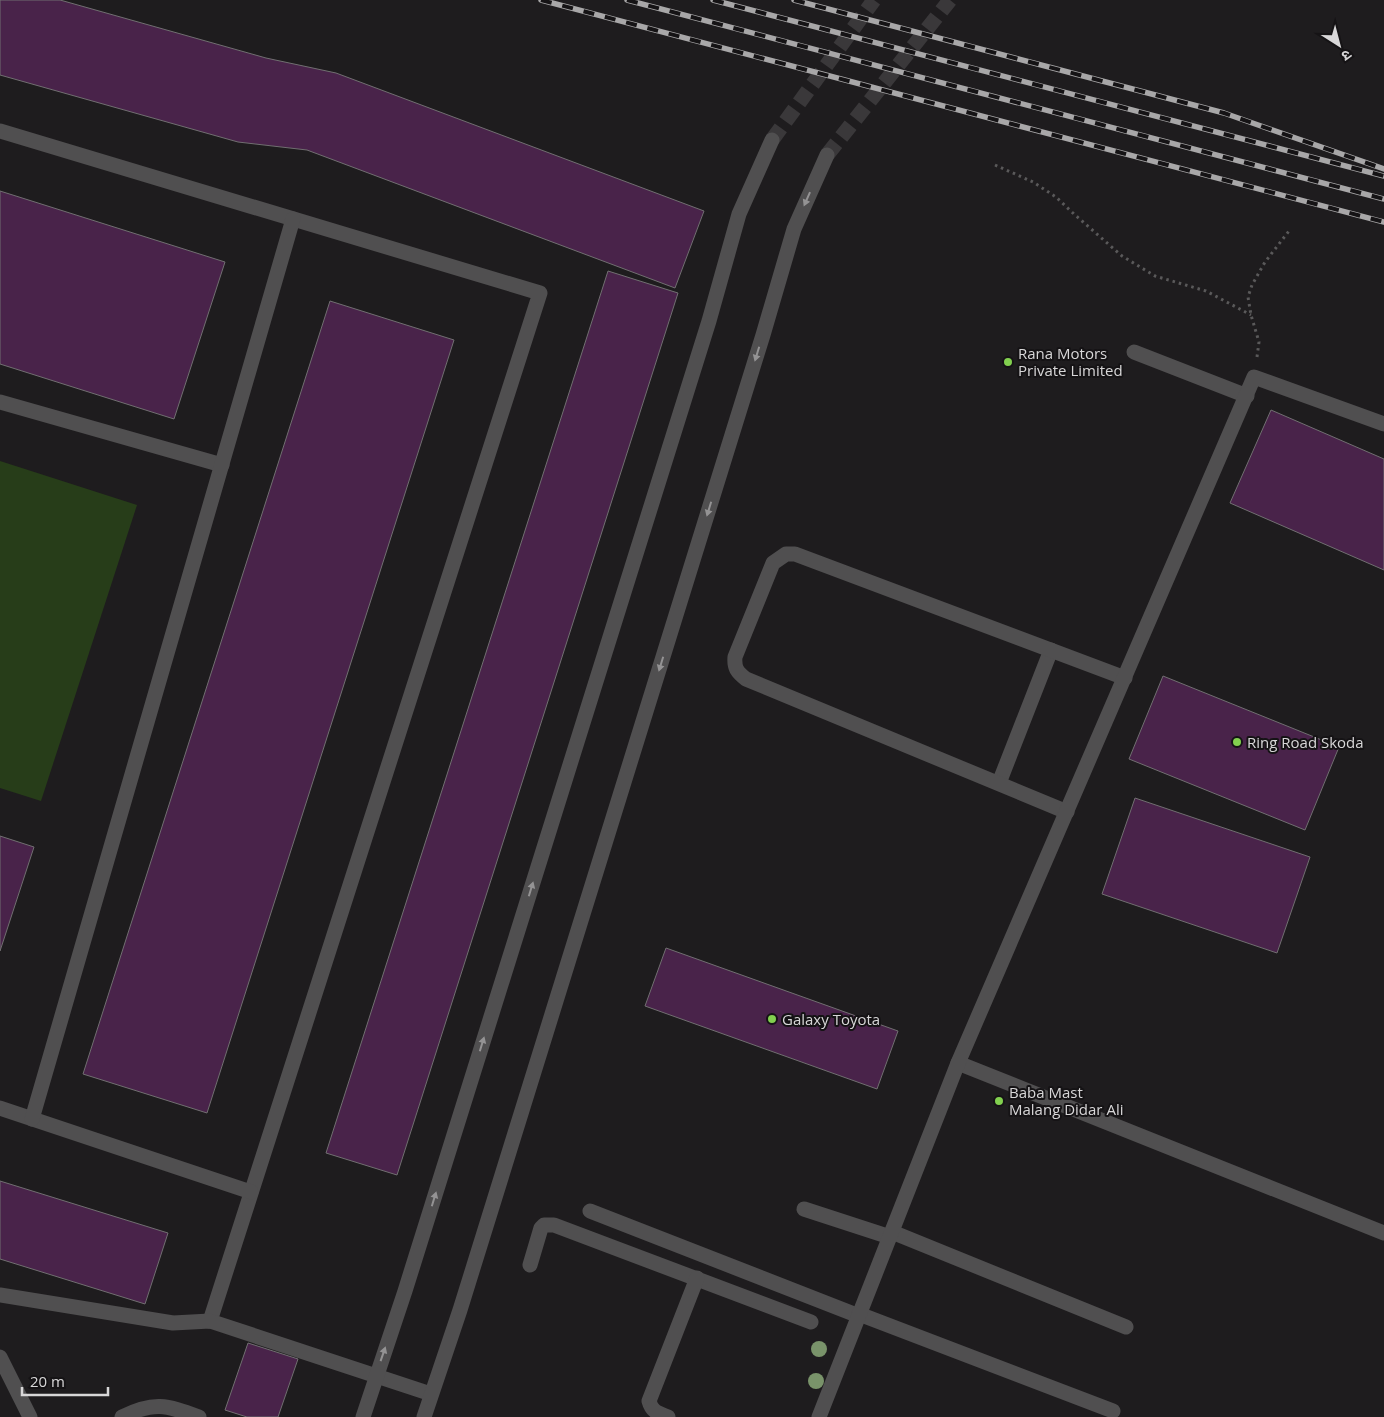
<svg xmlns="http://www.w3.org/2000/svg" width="1384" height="1417" font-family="'Open Sans','Noto Sans Devanagari',sans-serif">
  <rect width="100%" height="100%" fill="#1e1c1e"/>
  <polygon fill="#273d19" points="0,461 137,505 41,801 0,788"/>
  <g fill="#49234a" stroke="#716f71">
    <polygon points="0,0 60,0 266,58 336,73 704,211 675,288 307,150 238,142 0,75"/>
    <polygon points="0,191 225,262 174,419 0,364"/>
    <polygon points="608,271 678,293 397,1175 326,1153"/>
    <polygon points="330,301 454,340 207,1113 83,1074"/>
    <polygon points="1271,410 1384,459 1384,570 1230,503"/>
    <polygon points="1163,676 1339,747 1305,830 1129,759"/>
    <polygon points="1135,798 1310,857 1277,953 1102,894"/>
    <polygon points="0,836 34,847 0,951"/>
    <polygon points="666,948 898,1031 877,1089 645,1006"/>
    <polygon points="0,1181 168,1233 145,1304 0,1259"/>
    <polygon points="248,1343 298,1359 278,1417 247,1417 225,1410"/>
  </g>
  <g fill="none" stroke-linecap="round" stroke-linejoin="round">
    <g stroke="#3a383a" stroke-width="15" stroke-dasharray="15 8" stroke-linecap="butt">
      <polyline points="772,140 874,0"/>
      <polyline points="827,155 950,0"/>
    </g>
    <g stroke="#5a595a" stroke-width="3" stroke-dasharray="2.5 4" stroke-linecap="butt">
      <polyline points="995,165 1033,182 1056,197 1074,214 1122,256 1155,276 1206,291 1251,315"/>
      <polyline points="1257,357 1259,342 1251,315 1248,297 1252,285 1265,262 1289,231"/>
    </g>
    <g stroke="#504f50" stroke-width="15">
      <polyline points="0,131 540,293 210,1321"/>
      <polyline points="1134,352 1247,396"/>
      <polyline points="0,402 222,465"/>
      <polyline points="999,783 1051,650"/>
      <path d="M 1067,812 L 746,679 C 737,672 734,668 735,657 L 773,563 L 786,554 L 795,554 L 1125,678"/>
      <polyline points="958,1063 1384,1233"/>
      <polyline points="0,1108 251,1192"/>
      <polyline points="32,1119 293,219"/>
      <polyline points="804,1209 890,1237"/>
      <polyline points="590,1211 859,1316"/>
      <polyline points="892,1232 1126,1327"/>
      <polyline points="530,1265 541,1228 544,1225 554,1225 811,1322"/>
      <polyline points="0,1295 173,1323 210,1321 431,1394"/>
      <polyline points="859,1314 1113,1411"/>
      <polyline points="0,1357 30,1417"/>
      <path d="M 122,1417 C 154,1401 166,1405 199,1417"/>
      <polyline points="363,1417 405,1291 709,321 739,214 772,140"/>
      <polyline points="424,1417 460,1310 763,335 794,229 827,155"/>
      <path d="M 668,1417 C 658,1413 652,1412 649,1401 L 697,1278"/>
      <polyline points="819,1417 958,1063 1254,377 1384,424"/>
    </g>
    <g stroke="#a8a7a8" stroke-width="5.5">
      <g id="rail">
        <polyline points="541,0 1384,222"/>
        <polyline points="627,0 1384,199"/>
        <polyline points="713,0 1384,176"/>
        <polyline points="794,0 1224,113 1384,169"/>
      </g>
    </g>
    <use href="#rail" stroke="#151315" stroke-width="4" stroke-dasharray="11" stroke-linecap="butt"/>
  </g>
  <g fill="#79936a">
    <circle cx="819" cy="1349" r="8"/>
    <circle cx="816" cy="1381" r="8"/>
  </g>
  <defs><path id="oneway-solid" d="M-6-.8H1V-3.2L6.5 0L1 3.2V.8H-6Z" transform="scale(1.25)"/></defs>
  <g fill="#949394">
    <use href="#oneway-solid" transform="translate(807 199) rotate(114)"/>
    <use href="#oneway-solid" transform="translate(757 354) rotate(107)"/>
    <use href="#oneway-solid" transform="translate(709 509) rotate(107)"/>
    <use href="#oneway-solid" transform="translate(661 664) rotate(107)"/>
    <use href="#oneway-solid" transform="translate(531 889) rotate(-73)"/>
    <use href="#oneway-solid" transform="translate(482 1044) rotate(-73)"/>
    <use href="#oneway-solid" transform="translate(434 1199) rotate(-73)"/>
    <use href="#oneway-solid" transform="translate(383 1354) rotate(-71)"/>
  </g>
  <g fill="#82d04f" stroke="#151315" stroke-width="2">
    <circle cx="1008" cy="362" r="5"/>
    <circle cx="1237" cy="742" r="5"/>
    <circle cx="772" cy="1019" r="5"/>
    <circle cx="999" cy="1101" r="5"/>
  </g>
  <g text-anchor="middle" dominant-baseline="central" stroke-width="4" stroke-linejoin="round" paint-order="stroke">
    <g font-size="15" fill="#d8d7d8" stroke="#151315" text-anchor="start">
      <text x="1018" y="353">Rana Motors<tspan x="1018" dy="17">Private Limited</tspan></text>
      <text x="1247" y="742">Ring Road Skoda</text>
      <text x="782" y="1019">Galaxy Toyota</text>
      <text x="1009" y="1092">Baba Mast<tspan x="1009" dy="17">Malang Didar Ali</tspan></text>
    </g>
  </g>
  <g transform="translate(1339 45) rotate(144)" stroke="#151315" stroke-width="4" paint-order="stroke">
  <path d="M0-4L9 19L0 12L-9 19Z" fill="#d8d7d8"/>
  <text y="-8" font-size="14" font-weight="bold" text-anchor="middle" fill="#d8d7d8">उ</text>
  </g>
  <path d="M22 1387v8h86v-8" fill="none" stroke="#d8d7d8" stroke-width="2.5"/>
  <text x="30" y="1387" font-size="15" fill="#d8d7d8" stroke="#151315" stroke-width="4" paint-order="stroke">20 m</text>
</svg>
